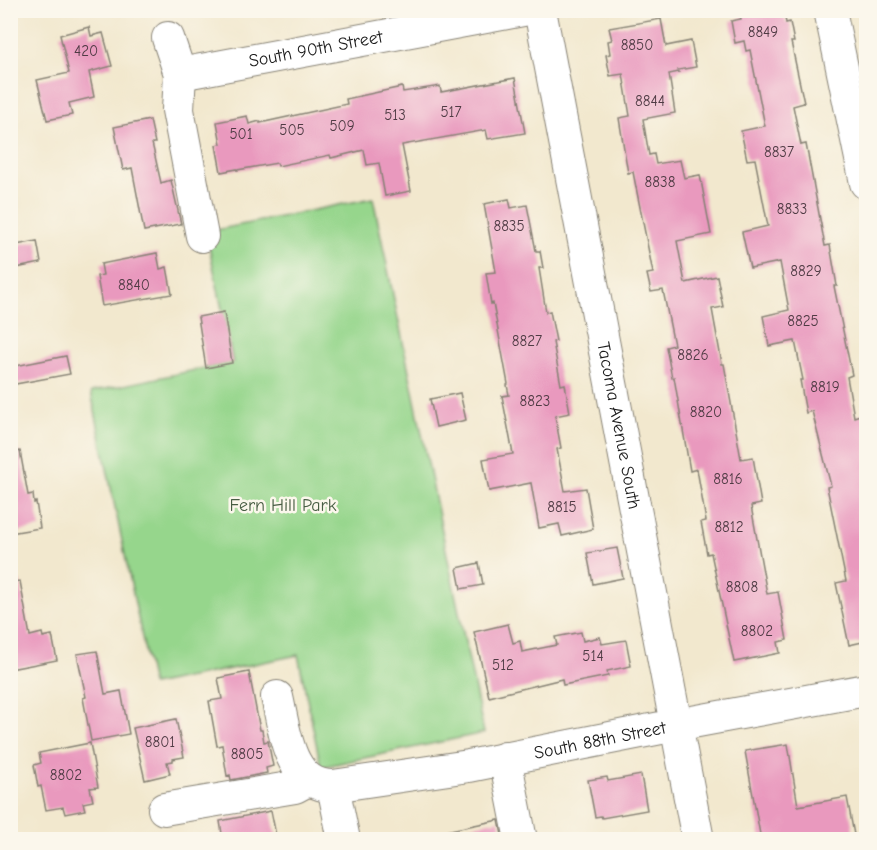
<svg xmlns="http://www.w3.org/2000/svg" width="877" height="850" font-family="'Comic Neue',sans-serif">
  <rect width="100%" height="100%" fill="#fbf7ec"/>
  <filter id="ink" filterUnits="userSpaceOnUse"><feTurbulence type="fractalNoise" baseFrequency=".0167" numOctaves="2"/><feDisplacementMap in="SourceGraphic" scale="12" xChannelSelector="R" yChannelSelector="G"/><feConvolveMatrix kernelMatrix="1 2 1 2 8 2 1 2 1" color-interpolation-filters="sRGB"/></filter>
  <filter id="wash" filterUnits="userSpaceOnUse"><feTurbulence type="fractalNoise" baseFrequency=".008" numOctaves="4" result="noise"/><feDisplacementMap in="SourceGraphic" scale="24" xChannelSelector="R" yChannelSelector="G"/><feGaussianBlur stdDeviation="1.35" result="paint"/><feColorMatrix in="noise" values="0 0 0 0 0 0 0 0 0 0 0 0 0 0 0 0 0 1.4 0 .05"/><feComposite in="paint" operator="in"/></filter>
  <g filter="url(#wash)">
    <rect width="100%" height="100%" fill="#f2e8ce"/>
    <polygon fill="#96d68c" stroke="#597954" stroke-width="1.5" points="373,198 484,733 321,767 298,655 152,685 91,392 233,362 206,232"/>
    <g id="blocks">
      <g fill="#e999be">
        <polygon points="739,10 770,10 771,16 784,13 786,23 790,22 794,42 791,42 804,103 793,106 801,145 806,144 825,246 830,245 837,286 834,286 852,375 847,377 854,417 863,414 867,427 867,641 849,645 836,583 846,581 827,487 831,486 812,411 806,413 800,380 803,380 795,341 769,346 763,316 789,310 780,262 750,268 742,232 768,226 755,159 747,160 741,131 765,126 750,50 746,51 744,41 735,43 731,21 741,19"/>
        <polygon points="661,19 666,46 691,41 696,67 678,70 679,72 669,74 675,113 643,119 649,155 654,154 656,164 680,160 684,178 700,175 711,234 677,241 685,283 717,276 723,307 712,309 722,364 724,364 741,459 753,457 761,504 751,506 767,594 778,592 787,640 778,642 780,653 734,662 711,553 707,554 701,522 706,521 697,469 690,471 674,377 672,378 666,347 674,345 663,290 651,292 647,274 653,273 633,172 628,173 619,118 630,116 623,74 610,76 606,55 610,54 608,41 612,40 609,28"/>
        <polygon points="89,27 91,36 103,33 112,66 89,72 94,97 69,103 72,115 47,120 37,80 69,73 60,35"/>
        <polygon points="515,78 525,133 488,139 486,130 402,145 411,191 385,196 379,163 367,165 364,150 331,158 330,155 278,166 277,163 237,170 237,169 221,172 216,145 221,144 217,122 247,116 249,124 260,121 260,123 347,104 346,99 402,87 403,92 440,86 441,92"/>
        <polygon points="150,120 155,143 152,143 161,183 171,180 181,224 144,231 132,168 123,170 114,127"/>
        <polygon points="509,199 511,208 527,205 536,251 540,251 543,268 539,268 546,312 550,311 556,341 553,342 561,385 565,384 570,413 555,416 561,448 557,449 565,491 586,488 593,529 562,536 559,524 539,528 531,483 489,491 483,459 513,454 502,396 509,395 507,385 508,384 493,303 491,304 486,273 496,272 484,204"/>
        <polygon points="37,241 41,263 16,268 11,246"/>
        <polygon points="157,253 160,269 167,267 172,294 102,306 97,276 103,275 101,264"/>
        <polygon points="224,312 232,363 206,368 198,317"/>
        <polygon points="66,356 70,374 10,385 10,367"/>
        <polygon points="460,393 466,420 436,427 430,399"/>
        <polygon points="20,451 28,495 33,494 34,503 36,502 40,528 10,533 10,452"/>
        <polygon points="617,548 623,578 593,584 587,553"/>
        <polygon points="479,563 483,585 461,589 457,568"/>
        <polygon points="20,581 30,636 42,633 43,637 52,635 57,660 10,669 10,582"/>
        <polygon points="508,624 513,643 520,641 522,652 557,645 555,637 581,632 583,641 600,637 602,644 626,640 631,666 607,671 608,676 563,685 562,679 489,697 474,632"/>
        <polygon points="97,651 105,694 121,691 129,734 91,741 83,698 86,697 77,654"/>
        <polygon points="249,672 260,730 262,730 264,742 268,741 273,766 266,768 267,773 231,780 230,775 227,776 222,745 217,746 209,701 222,699 218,678"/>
        <polygon points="176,719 184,757 173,759 173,761 167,762 170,774 145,780 133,728"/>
        <polygon points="90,743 98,787 90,788 93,801 83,803 85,810 65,814 63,807 46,810 41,786 38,787 34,765 41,763 39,753"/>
        <polygon points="788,744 798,806 847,797 855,840 761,840 745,751"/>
        <polygon points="641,775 647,810 602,818 601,816 595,817 588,780 607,777 608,781"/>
        <polygon points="271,811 277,840 223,840 220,821"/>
        <polygon points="499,820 503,840 446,840 445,831"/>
      </g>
    </g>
  </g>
  <g filter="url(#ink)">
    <use href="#blocks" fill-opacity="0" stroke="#878275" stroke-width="1.5"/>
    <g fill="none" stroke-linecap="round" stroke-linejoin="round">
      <g stroke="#878275" stroke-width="34">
        <g id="minor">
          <path id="s1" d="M 540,10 L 698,840"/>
          <polyline points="830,10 866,183"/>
          <polyline points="168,38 180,74 178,110 202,236"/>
          <path id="s2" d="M 180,74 L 523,10"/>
          <path id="s3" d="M 277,697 C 285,732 289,786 333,786 L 469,766 L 676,725 L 866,690"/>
          <polyline points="505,758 521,840"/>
          <polyline points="333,786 344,840"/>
          <polyline points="164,809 295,787 308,780"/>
        </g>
      </g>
      <use href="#minor" stroke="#fff" stroke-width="32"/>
    </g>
  </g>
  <g text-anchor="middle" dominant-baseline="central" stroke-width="5" stroke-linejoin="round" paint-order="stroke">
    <g font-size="15" fill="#4f3b44">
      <text x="763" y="32">8849</text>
      <text x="637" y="45">8850</text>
      <text x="86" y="51">420</text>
      <text x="650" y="101">8844</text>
      <text x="451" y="112">517</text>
      <text x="395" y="115">513</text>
      <text x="342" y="126">509</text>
      <text x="292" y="130">505</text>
      <text x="241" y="134">501</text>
      <text x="779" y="152">8837</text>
      <text x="660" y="182">8838</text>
      <text x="792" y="209">8833</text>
      <text x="509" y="226">8835</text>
      <text x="806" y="271">8829</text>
      <text x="134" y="285">8840</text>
      <text x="803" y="321">8825</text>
      <text x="527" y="341">8827</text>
      <text x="693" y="355">8826</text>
      <text x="825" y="387">8819</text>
      <text x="535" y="401">8823</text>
      <text x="706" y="412">8820</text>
      <text x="728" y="479">8816</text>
      <text x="562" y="507">8815</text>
      <text x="729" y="527">8812</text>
      <text x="742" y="587">8808</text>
      <text x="757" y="631">8802</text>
      <text x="593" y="656">514</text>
      <text x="503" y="665">512</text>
      <text x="160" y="742">8801</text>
      <text x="247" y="754">8805</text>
      <text x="66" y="775">8802</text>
    </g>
    <g font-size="18" fill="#1c1c1c" stroke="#fbf7ec">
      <text stroke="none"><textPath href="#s2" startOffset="138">South 90th Street</textPath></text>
      <text stroke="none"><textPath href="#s1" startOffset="423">Tacoma Avenue South</textPath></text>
      <text stroke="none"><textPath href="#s3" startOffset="386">South 88th Street</textPath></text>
    </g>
    <g font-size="18" fill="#475d43" stroke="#fbf7ec">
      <text x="283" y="505">Fern Hill Park</text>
    </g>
  </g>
  <rect width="877" height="850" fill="none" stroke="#fbf7ec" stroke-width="36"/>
</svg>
